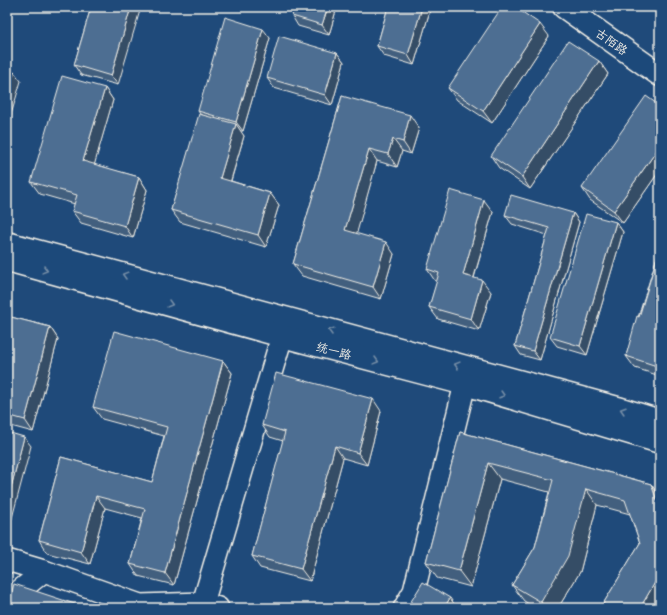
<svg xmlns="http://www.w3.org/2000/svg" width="667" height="615" font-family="'Playpen Sans','LXGW WenKai TC',sans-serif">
  <rect width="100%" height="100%" fill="#1f4a7a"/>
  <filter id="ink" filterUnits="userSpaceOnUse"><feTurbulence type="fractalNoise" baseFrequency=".025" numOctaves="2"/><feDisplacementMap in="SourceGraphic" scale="8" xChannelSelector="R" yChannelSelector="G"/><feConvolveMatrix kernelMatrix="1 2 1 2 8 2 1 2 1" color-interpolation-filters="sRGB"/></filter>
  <g filter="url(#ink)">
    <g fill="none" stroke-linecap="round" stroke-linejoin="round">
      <g stroke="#f4f1e8" stroke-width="24">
        <g id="minor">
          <polyline points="7,560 44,571"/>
          <polyline points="7,601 44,571 140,605 203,603 218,608"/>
          <polyline points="203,603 282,336"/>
          <polyline points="404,608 414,591 465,384"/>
        </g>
      </g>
      <g stroke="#f4f1e8" stroke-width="25">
        <polyline id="tertiary" points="564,7 660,75"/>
      </g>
      <g stroke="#f4f1e8" stroke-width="25">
        <g id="secondary">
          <polyline points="7,243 618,408 660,421"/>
          <polyline points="7,260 282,336 465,384 660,442"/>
        </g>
      </g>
      <use href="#minor" stroke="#1f4a7a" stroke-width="21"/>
      <use href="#tertiary" stroke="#1f4a7a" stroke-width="22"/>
      <use href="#secondary" stroke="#1f4a7a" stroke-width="22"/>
    </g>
    <g fill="#425f7e" stroke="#f4f1e8">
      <polygon points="91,7 118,85 81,75 74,65"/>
      <polygon points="337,7 329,35 298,26 292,16"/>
      <polygon points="388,7 431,7 414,65 384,56 377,46"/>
      <polygon points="549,36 492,123 457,100 448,88"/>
      <polygon points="270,38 243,131 240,131 244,136 231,181 270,193 279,205 266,247 180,222 171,210 200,114 198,111"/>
      <polygon points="337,53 344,62 332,105 274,88 267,78"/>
      <polygon points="599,61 608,74 530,189 499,168 491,156"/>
      <polygon points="105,88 113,100 94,165 139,177 147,190 133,238 81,223 72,211 75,204 40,194 31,182"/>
      <polygon points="342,96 419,128 411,154 402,151 397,167 377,161 356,234 394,254 381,299 302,276 293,264"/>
      <polygon points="660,106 660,170 623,223 590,200 582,188"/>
      <polygon points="493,212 474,278 491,292 479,331 438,319 429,307 437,282 435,281 427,269"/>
      <polygon points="573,213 579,222 540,360 521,355 515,346 547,235 512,224 505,215"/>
      <polygon points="616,222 623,232 587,355 557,346 550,337"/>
      <polygon points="660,247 660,376 635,368 626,356"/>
      <polygon points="7,316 50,327 58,339 33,432 7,425"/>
      <polygon points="223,361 232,373 174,585 138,576 130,564 142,518 105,508 90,564 47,553 39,540 61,457 152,482 164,436 102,419 93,407"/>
      <polygon points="381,411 367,465 343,458 310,581 260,568 252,556 283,441 270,437 262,425"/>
      <polygon points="460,432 651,484 660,497 660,608 606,608 603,604 640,543 630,514 597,505 580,572 558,608 535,608 524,601 512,585 535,547 549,492 500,479 471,587 437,578 426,562"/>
    </g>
    <g fill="#364d66" stroke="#f4f1e8">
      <polygon points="131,7 141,7 118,85 111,76"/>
      <polygon points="328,7 337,7 329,35 322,25"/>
      <polygon points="422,7 431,7 414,65 408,55"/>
      <polygon points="540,24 549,36 492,123 483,111"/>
      <polygon points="263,29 270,38 243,131 236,122"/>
      <polygon points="337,53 344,62 332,105 325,95"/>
      <polygon points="599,61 608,74 530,189 522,177"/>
      <polygon points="14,72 21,81 7,128 7,96"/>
      <polygon points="105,88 113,100 92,173 83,161"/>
      <polygon points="410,115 419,128 411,154 403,142"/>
      <polygon points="236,124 244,136 228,190 220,178"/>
      <polygon points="393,139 402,151 397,167 388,154"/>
      <polygon points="660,146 660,170 623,223 614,211"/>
      <polygon points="369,149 377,161 354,243 345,230"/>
      <polygon points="139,177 147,190 133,238 125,226"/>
      <polygon points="270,193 279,205 266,247 258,235"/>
      <polygon points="484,200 493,212 471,287 463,275"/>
      <polygon points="573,213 579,222 540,360 533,351"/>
      <polygon points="616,222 623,232 587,355 580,346"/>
      <polygon points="386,242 394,254 381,299 373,287"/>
      <polygon points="482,280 491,292 479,331 471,319"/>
      <polygon points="50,327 58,339 33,432 25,420"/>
      <polygon points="223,361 232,373 174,585 165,573"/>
      <polygon points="373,399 381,411 367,465 358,453"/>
      <polygon points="24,437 31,446 7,537 7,503"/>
      <polygon points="335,446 343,458 310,581 301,569"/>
      <polygon points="488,463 500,479 471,587 459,571"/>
      <polygon points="651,484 660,497 660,509"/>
      <polygon points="586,489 597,505 580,572 558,608 545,608 541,602"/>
      <polygon points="96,496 105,508 90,564 81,552"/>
      <polygon points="660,574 660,608 640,608"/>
      <polygon points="450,598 457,608 444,608"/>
    </g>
    <g fill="#4d6e92" stroke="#f4f1e8">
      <polygon points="91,7 131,7 111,76 74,65"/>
      <polygon points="294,7 328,7 322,25 292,16"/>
      <polygon points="388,7 422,7 408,55 377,46"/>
      <polygon points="502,7 515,7 540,24 483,111 448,88"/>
      <polygon points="225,17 263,29 236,122 198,111"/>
      <polygon points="279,36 337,53 325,95 267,78"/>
      <polygon points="568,41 599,61 522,177 491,156"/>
      <polygon points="7,69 14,72 7,96"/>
      <polygon points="62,76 105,88 83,161 139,177 125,226 72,211 77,195 31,182"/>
      <polygon points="342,96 410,115 403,142 393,139 388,154 369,149 345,230 386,242 373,287 293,264"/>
      <polygon points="646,96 660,106 660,146 614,211 582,188"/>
      <polygon points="199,114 236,124 220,178 270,193 258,235 171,210"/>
      <polygon points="450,190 484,200 463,275 482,280 471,319 429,307 439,273 427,269"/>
      <polygon points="511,195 573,213 533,351 515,346 549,228 505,215"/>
      <polygon points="586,214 616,222 580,346 550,337"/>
      <polygon points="660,247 660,367 626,356 637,316 639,317"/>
      <polygon points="7,316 50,327 25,420 7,415"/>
      <polygon points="114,331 223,361 165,573 130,564 145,509 96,496 81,552 39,540 61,457 152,482 167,427 93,407"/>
      <polygon points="276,373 373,399 358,453 335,446 301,569 252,556 285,432 262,425"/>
      <polygon points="7,432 24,437 7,503"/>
      <polygon points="460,432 651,484 660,509 660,574 640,608 610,608 603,604 640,543 625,500 586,489 568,556 541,602 512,585 535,547 553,480 488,463 459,571 426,562"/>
      <polygon points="423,582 450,598 444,608 407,608"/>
      <polygon points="14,584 87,608 7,608"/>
    </g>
    <defs><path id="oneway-chevron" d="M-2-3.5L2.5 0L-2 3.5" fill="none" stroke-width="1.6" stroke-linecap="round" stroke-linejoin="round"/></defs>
    <g stroke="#748da6">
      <use href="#oneway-chevron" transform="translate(45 270) rotate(15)"/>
      <use href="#oneway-chevron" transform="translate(125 275) rotate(-165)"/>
      <use href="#oneway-chevron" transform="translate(170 304) rotate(15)"/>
      <use href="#oneway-chevron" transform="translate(331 331) rotate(-165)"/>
      <use href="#oneway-chevron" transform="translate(376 361) rotate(15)"/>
      <use href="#oneway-chevron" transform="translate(457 365) rotate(-165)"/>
      <use href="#oneway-chevron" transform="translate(502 395) rotate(17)"/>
      <use href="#oneway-chevron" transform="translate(623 410) rotate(-163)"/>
    </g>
  </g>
  <g text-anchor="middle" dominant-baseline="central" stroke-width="3" stroke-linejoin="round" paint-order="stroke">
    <g font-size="12" fill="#f4f1e8" stroke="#1f4a7a">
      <text transform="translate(612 41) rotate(36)">古陌路</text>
      <text transform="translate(334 350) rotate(15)">统一路</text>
    </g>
  </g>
  <rect width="667" height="615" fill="none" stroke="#1f4a7a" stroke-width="24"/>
  <rect x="12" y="12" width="643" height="591" fill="none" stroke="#f4f1e8" stroke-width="1.5" filter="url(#ink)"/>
</svg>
